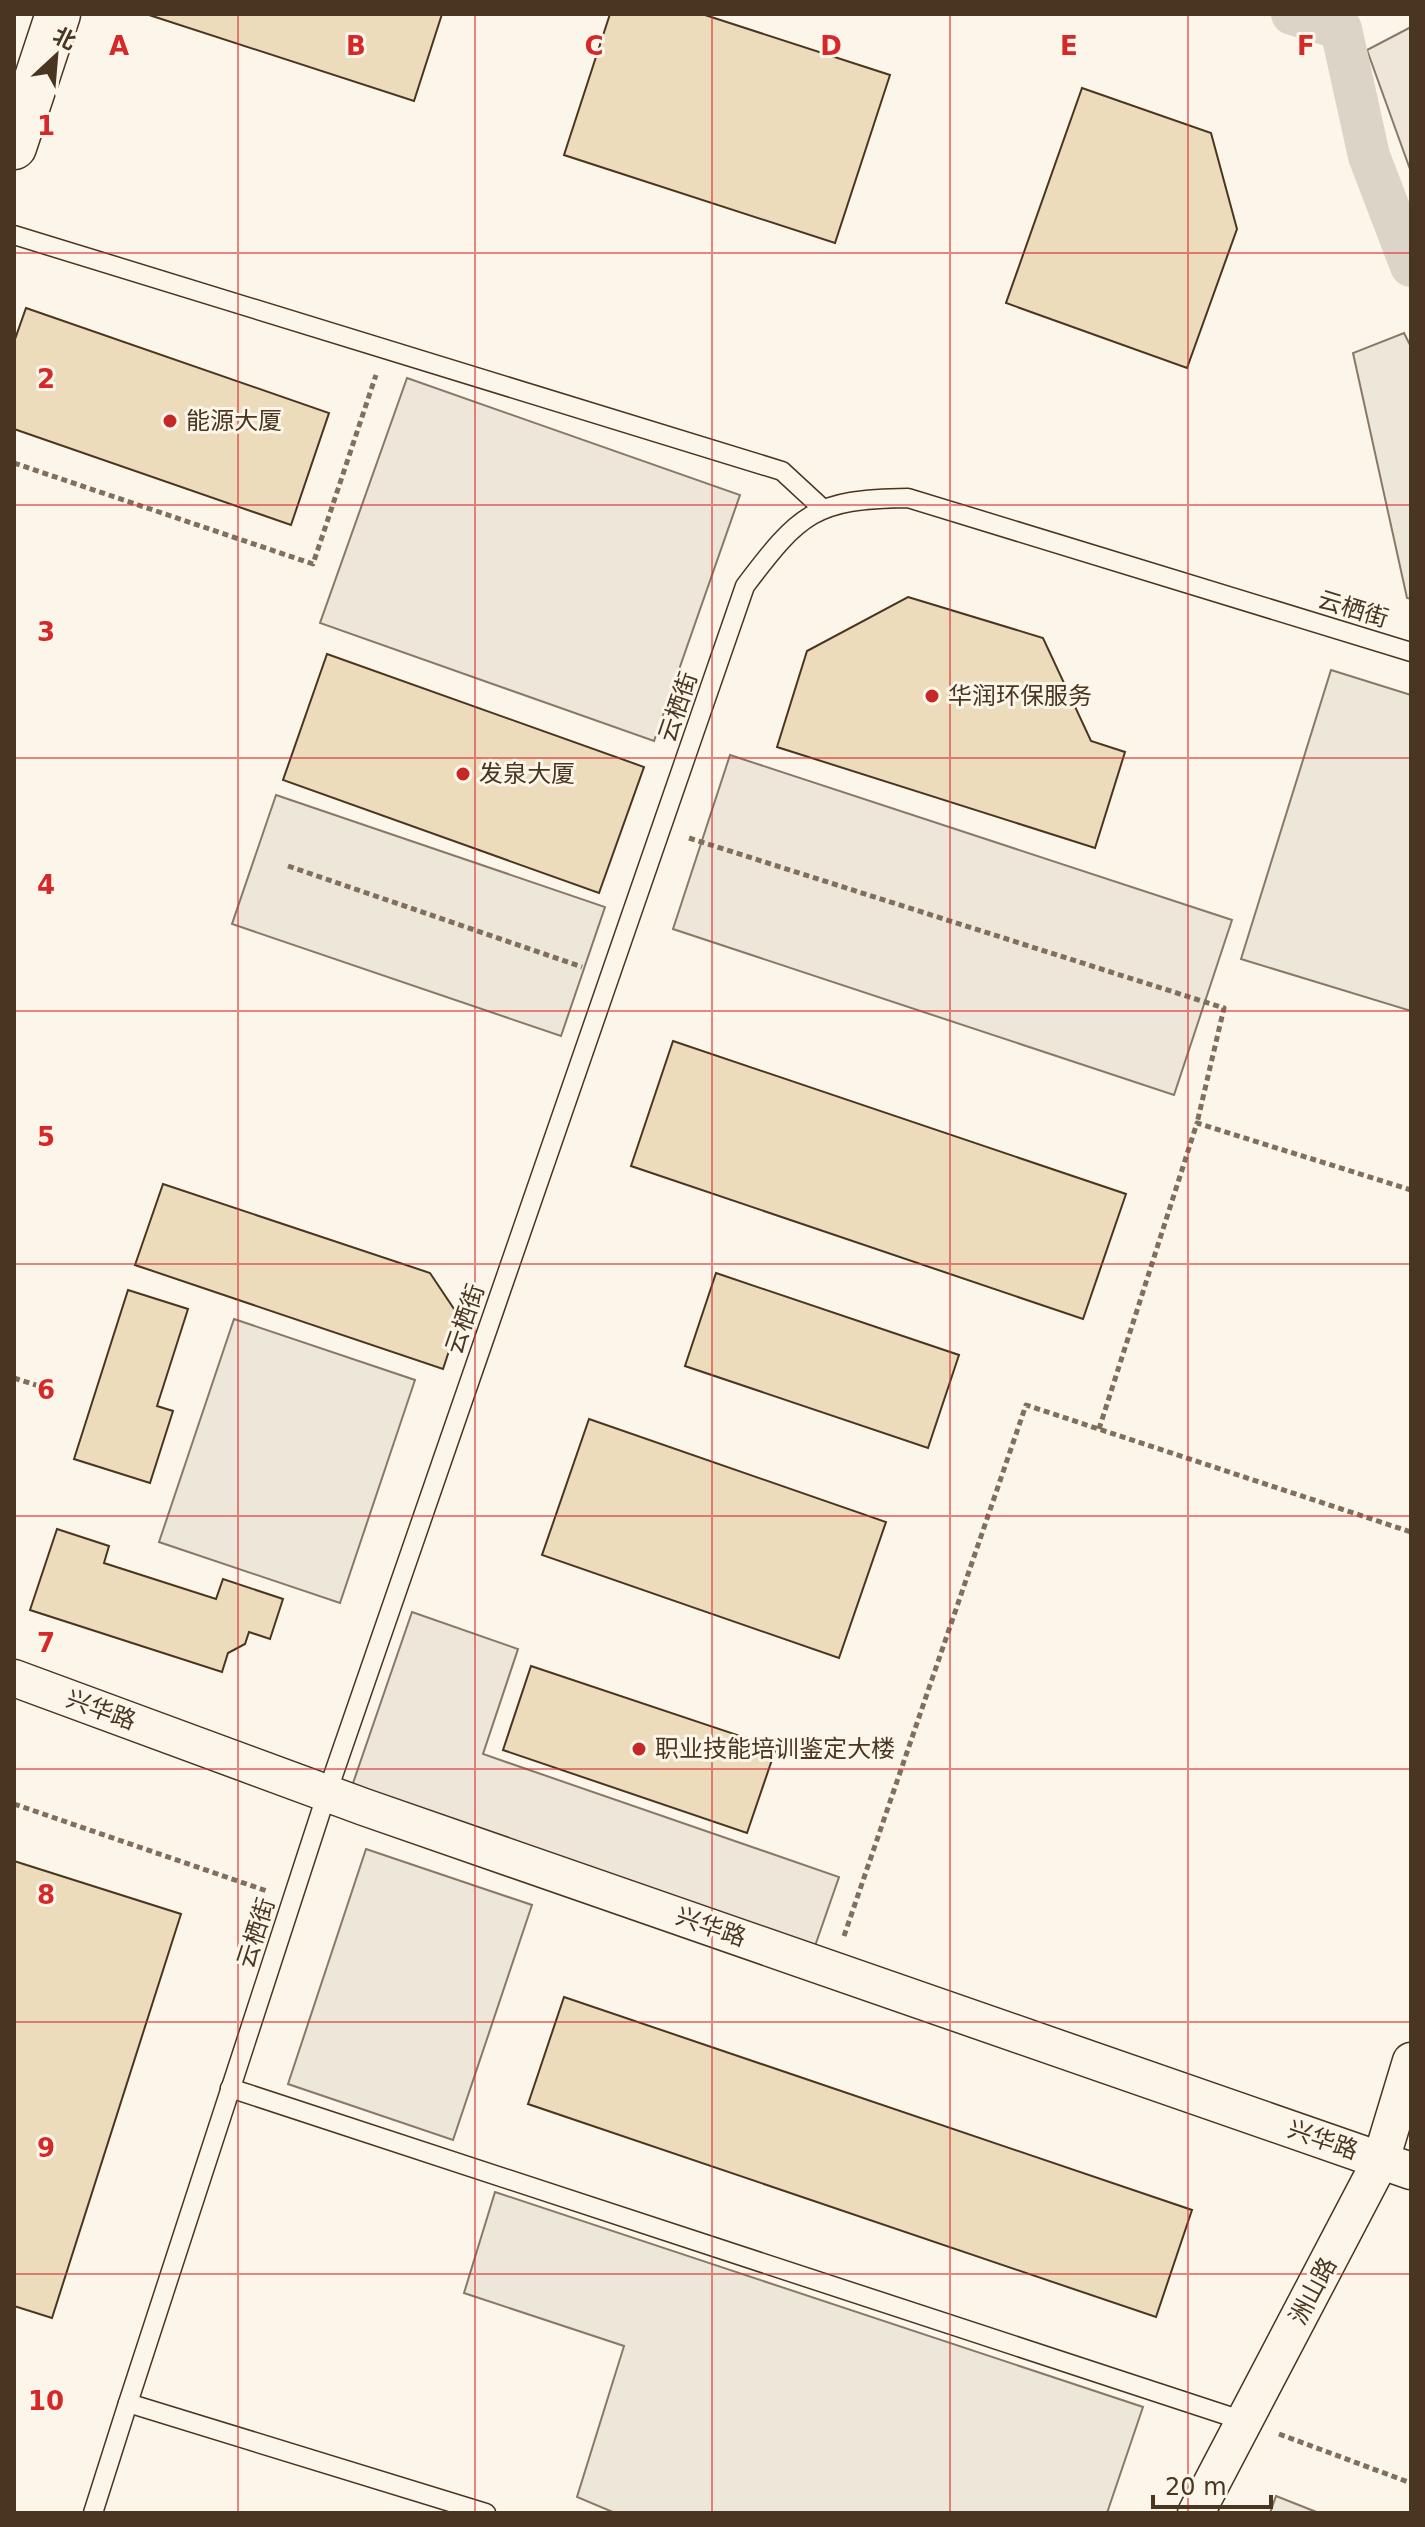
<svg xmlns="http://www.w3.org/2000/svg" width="1425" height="2527" font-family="'DejaVu Sans','Noto Sans SC',sans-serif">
  <rect width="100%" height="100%" fill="#fbf6e9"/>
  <g fill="#ede6d9" stroke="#887966" stroke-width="2">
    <polygon points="1411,27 1411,172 1367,50"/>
    <polygon points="407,378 740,495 654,741 320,623"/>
    <polygon points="730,755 1232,920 1174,1095 673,929"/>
    <polygon points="412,1612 518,1649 483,1754 839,1877 815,1946 352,1786"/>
  </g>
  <g fill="#ede7d9" stroke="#887966" stroke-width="2">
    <polygon points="1404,333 1411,347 1411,599 1407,598 1353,353"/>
    <polygon points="1331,670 1411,695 1411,1011 1241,959"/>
    <polygon points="276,795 605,907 561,1036 232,924"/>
    <polygon points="234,1319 415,1380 340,1603 159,1542"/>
    <polygon points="366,1849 532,1905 453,2140 288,2084"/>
    <polygon points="495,2192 1143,2407 1107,2513 615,2513 577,2497 624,2346 464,2293"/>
    <polygon points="1276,2496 1319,2513 1270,2513"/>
  </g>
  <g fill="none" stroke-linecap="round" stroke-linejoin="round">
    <polyline stroke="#dcd4c6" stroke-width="42" points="1292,14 1341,29 1369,156 1411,266"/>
  </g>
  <g fill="#ecdcbc" stroke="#4a3520" stroke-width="2">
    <polygon points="146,14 442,14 414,101"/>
    <polygon points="610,14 702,14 890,75 835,243 564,155"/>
    <polygon points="1082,88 1211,133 1237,229 1187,368 1006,303"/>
    <polygon points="26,308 329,413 291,525 14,429 14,342"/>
    <polygon points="908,597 1043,638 1091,741 1125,752 1095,848 777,747 807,651"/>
    <polygon points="327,654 644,767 599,893 283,780"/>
    <polygon points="673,1041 1126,1194 1083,1319 631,1166"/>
    <polygon points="163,1184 430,1273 460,1318 443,1369 135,1265"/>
    <polygon points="716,1273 959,1355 928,1448 685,1366"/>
    <polygon points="128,1290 188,1309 157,1406 173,1411 150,1483 74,1459"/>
    <polygon points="589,1419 886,1522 839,1658 542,1555"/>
    <polygon points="57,1529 109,1546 104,1563 216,1599 223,1579 283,1599 270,1639 249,1632 245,1644 228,1653 222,1672 30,1610"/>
    <polygon points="531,1666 776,1748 747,1833 503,1750"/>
    <polygon points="14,1861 181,1914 52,2318 14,2306"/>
    <polygon points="564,1997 1192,2210 1156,2317 528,2104"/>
  </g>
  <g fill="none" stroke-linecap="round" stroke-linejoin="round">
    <g stroke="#4a3520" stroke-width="21">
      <g id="lane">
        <polyline points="14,235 782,471 822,508"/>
        <polyline points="230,2088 1244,2421"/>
        <polyline points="93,2513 128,2403"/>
        <path d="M 486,2513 L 128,2403 L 327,1793 L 745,586 C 800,513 815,499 908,498 L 1411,652"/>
      </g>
    </g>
    <g stroke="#4a3520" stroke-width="39">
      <g id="street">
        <polyline points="14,1678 364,1807 1411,2171"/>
        <polyline points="1196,2513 1381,2160 1411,2061"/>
      </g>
    </g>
    <g stroke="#4a3520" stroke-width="47">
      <polyline id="secondary" points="14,147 58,14"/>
    </g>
    <g stroke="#7f6f5c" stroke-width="5" stroke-dasharray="6 4" stroke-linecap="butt">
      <polyline points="14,463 313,564 376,375"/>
      <polyline points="689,838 1224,1008 1197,1123"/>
      <polyline points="288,866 582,967"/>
      <polyline points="14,1378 42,1387"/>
      <polyline points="1099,1429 1197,1123 1411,1190"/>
      <polyline points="14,1804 267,1891"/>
      <polyline points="844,1936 1026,1405 1411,1532"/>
      <polyline points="1279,2434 1411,2483"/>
    </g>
    <use href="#lane" stroke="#fbf6e9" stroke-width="18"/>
    <use href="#street" stroke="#fbf6e9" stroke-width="36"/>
    <use href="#secondary" stroke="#fbf6e9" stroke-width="44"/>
  </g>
  <path fill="none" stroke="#d62828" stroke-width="2" stroke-opacity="0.55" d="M 238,14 L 238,2513M 475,14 L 475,2513M 712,14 L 712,2513M 950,14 L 950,2513M 1188,14 L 1188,2513M 14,253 L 1411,253M 14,505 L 1411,505M 14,758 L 1411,758M 14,1011 L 1411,1011M 14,1264 L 1411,1264M 14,1516 L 1411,1516M 14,1769 L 1411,1769M 14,2022 L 1411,2022M 14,2274 L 1411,2274"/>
  <g fill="#c62828" stroke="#fbf6e9" stroke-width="3">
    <circle cx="170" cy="421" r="8"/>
    <circle cx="932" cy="696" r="8"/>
    <circle cx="463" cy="774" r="8"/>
    <circle cx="639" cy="1749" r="8"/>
  </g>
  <g text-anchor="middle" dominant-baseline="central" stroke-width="6" stroke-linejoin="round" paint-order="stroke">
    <g font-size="24" fill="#4a3520" stroke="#fbf6e9" text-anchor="start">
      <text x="186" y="421">能源大厦</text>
      <text x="948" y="696">华润环保服务</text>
      <text x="479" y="774">发泉大厦</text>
      <text x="655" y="1749">职业技能培训鉴定大楼</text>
    </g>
    <g font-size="24" fill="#4a3520" stroke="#fbf6e9">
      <text transform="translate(1353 609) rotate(17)">云栖街</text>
      <text transform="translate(678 707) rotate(-71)">云栖街</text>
      <text transform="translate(465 1319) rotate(-71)">云栖街</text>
      <text transform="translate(101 1710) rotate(20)">兴华路</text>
      <text transform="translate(711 1927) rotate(19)">兴华路</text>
      <text transform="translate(256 1933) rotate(-72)">云栖街</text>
      <text transform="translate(1323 2140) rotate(19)">兴华路</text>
      <text transform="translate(1313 2291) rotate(-62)">洲山路</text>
    </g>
  </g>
  <g font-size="26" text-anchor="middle" font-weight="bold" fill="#d62828" stroke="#fbf6e9" stroke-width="6" stroke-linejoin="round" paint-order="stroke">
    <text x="119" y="55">A</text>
    <text x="356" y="55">B</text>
    <text x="594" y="55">C</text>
    <text x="831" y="55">D</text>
    <text x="1069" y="55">E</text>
    <text x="1306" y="55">F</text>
    <text x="46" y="135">1</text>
    <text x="46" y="388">2</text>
    <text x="46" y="641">3</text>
    <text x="46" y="894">4</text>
    <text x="46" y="1146">5</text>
    <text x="46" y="1399">6</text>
    <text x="46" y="1652">7</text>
    <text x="46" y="1904">8</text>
    <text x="46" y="2157">9</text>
    <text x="46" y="2410">10</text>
  </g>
  <rect width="1425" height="2527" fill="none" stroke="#4a3520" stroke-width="32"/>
  <g transform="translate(56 56) rotate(26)" stroke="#fbf6e9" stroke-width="6" paint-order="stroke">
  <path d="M0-6L14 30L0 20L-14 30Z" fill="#4a3520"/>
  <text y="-12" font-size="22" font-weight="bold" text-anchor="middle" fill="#4a3520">北</text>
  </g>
  <path d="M1153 2495v12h118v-12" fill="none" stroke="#4a3520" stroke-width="4"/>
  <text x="1165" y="2495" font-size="24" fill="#4a3520" stroke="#fbf6e9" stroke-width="6" paint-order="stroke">20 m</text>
</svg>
